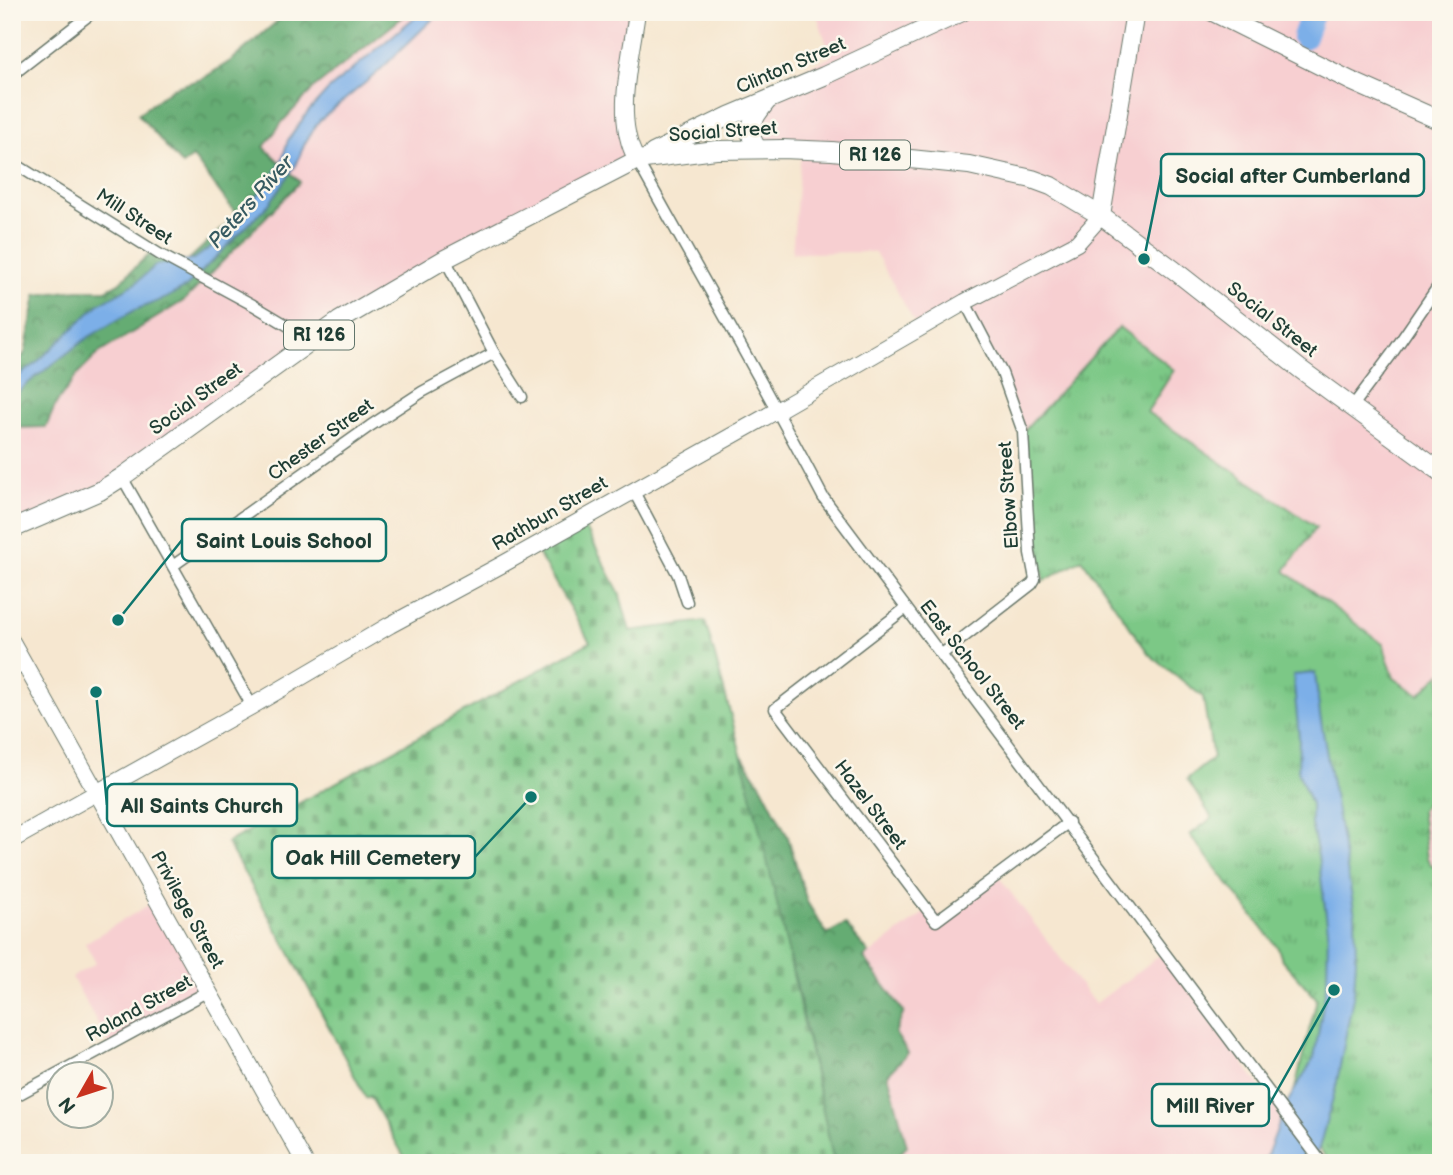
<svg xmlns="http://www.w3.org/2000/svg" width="1453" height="1175" font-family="'Balsamiq Sans',sans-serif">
  <defs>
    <pattern id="forest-crowns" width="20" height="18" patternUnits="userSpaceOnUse" patternTransform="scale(1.75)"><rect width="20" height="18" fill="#65ac73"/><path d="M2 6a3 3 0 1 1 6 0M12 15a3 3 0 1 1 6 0" fill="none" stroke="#538d5f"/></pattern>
    <pattern id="cemetery-stones" width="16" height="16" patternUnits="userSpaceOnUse" patternTransform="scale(1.75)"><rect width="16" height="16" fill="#7cc886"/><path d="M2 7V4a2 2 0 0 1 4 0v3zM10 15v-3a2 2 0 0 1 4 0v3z" fill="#65a46e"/></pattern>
    <pattern id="park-tufts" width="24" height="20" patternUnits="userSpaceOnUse" patternTransform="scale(1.75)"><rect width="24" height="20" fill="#7cc886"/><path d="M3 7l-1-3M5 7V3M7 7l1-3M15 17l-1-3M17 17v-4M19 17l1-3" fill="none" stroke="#65a46e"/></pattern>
  </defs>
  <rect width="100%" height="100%" fill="#fbf7ec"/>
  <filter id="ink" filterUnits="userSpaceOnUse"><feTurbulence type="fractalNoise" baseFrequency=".0143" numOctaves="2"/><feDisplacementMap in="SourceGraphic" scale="14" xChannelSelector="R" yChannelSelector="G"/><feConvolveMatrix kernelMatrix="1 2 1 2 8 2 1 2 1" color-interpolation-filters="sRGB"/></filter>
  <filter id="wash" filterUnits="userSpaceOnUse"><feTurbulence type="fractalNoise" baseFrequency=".00686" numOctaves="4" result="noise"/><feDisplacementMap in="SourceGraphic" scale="28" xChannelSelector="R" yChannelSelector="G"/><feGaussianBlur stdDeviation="1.57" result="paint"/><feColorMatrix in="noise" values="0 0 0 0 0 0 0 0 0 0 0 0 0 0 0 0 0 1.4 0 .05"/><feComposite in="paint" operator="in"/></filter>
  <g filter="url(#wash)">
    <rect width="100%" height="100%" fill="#f6e7d0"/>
    <g fill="#f7cfd1">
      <polygon points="409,12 636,12 626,104 635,160 438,263 124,476 12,529 12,428 46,427 56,404 77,375 99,353 125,339 214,270 243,243 299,182 263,147 283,121 314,88"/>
      <polygon points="816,12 1441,12 1441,673 1419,695 1394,678 1383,644 1284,571 1316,527 1146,412 1119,327 1023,432 1003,378 964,305 917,327 875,252 792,253 801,152 752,138 736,101 785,76 831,57"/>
      <polygon points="1441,782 1441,866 1432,866 1426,858 1421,810"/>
      <polygon points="999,877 1095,1004 1163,953 1283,1118 1264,1163 892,1163 907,1146 888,1074 895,1033 864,958 932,907 941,919"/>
      <polygon points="160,898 212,991 110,1046 72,977 96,963 85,943"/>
    </g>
    <g fill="url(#forest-crowns)" stroke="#427454" stroke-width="2">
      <polygon points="288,12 409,12 314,88 283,121 264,147 300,182 185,300 99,353 77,375 56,404 46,427 12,428 12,368 25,353 36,295 78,290 106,290 119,283 153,250 184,264 237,215 193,157 182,165 138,114 173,88 202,79 232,60"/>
      <polygon points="738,750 762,786 788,837 807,902 827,934 845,924 869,953 864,958 904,1012 895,1033 908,1053 888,1074 907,1146 892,1163 834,1163 796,983"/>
    </g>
    <path fill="url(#cemetery-stones)" stroke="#4e825d" stroke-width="2" d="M 582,521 L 619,592 L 630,631 L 705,621 C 756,799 795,981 834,1163 L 403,1163 L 406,1160 L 370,1096 L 366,1098 L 290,953 L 227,843 L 590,642 L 536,550 Z"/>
    <polygon fill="url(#park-tufts)" stroke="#4e825d" stroke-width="2" points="1119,327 1174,370 1147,412 1316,527 1285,571 1383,644 1394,678 1419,695 1441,673 1441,782 1421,810 1427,858 1432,866 1441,866 1441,1163 1330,1163 1290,1108 1317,999 1282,960 1278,948 1190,835 1212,818 1187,779 1213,758 1203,697 1149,654 1082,559 1044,581 1023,432"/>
    <g fill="#7bafe8" stroke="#4d768e" stroke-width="2">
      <polygon points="421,12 440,12 377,73 319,121 305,143 296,165 269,204 186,287 166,298 135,310 87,338 27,384 12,398 12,380 33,366 99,304 136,283 156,265 194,259 219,241 273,177 282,160 288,140 308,112 328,90"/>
      <polygon points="1315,673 1320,715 1355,915 1356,960 1354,992 1336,1087 1319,1148 1312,1163 1264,1163 1288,1101 1314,1058 1327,981 1328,930 1318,855 1311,824 1311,804 1298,772 1299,738 1293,675"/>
    </g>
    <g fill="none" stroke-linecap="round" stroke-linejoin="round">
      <polyline stroke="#7bafe8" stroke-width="24" points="1304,37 1313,12"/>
    </g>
  </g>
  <g filter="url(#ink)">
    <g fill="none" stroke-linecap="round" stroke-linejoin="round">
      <g stroke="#6a786b" stroke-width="13">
        <g id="street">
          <polyline points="12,75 93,12"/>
          <path d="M 637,160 C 699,273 764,383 823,497 L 1322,1163"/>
          <polyline points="12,162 159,254 253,305 312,340"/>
          <polyline points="445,259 494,353 522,397"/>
          <polyline points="1352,407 1391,355 1441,282"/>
          <polyline points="122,477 252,706"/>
          <polyline points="633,490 678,575 687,602"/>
          <polyline points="174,565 370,426 422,392 494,353"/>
          <polyline points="906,608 775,709 936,921 1069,822"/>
          <polyline points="942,654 1032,584 1035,579 1030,553 1023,432 1002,373 965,302"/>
          <polyline points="12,672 25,665"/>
          <polyline points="12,1098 209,991"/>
        </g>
      </g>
      <g stroke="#6a786b" stroke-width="18">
        <g id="secondary">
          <path d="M 637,12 C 631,58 613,120 637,160"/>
          <polyline points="12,642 305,1163"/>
          <polyline points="12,840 252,706 390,625 503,564 778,410 965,302 1077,243 1101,216"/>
        </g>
      </g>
      <g stroke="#6a786b" stroke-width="20">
        <g id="primary">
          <polyline points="1213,12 1351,81 1441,121"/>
          <path d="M 758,149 C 743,130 754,117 767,101"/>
          <polyline points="653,153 729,116 824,76 962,12"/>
          <polyline points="1101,216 1135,12"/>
          <polyline points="12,529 100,491 122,477 339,321 445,259 637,160 716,150 782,149 832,151 969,165 1032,179 1051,186 1101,216 1174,270 1300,369 1441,472"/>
        </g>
      </g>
      <use href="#street" stroke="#fff" stroke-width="10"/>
      <use href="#secondary" stroke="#fff" stroke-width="16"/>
      <use href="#primary" stroke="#fff" stroke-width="18"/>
    </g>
  </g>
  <g text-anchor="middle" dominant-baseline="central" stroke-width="5" stroke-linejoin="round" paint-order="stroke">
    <g fill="#fbf7ec" stroke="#61756b" stroke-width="2">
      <rect x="840" y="140.5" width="70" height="29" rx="5"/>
      <rect x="284" y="320.5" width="70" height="29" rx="5"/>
    </g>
    <g font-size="18" font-weight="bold" fill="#1f3d34">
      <text x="875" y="155">RI 126</text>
      <text x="319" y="335">RI 126</text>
    </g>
    <g font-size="19" fill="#1f3d34" stroke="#fbf7ec">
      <text transform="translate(791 66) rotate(-23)">Clinton Street</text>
      <text transform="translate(723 132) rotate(-4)">Social Street</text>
      <text transform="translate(134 217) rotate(33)">Mill Street</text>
      <text transform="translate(1272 320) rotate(38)">Social Street</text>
      <text transform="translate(196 399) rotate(-36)">Social Street</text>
      <text transform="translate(321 440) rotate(-36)">Chester Street</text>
      <text transform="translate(1009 495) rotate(-94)">Elbow Street</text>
      <text transform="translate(550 514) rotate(-30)">Rathbun Street</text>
      <text transform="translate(972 665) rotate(52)">East School Street</text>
      <text transform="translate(870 805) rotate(53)">Hazel Street</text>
      <text transform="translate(187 910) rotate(61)">Privilege Street</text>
      <text transform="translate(139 1009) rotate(-29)">Roland Street</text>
    </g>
    <g font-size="21" font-style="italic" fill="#365a61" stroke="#fbf7ec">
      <text transform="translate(251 202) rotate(-48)">Peters River</text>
    </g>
  </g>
  <path fill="none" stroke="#0f766e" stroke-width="2.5" d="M1144 259L1161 175M118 620L182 540M96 692L107 805M531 797L475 857M1334 990L1269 1105"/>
  <g fill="#0f766e" stroke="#fbf7ec" stroke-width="2.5">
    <circle cx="1144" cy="259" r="7"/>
    <circle cx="118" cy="620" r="7"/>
    <circle cx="96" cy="692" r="7"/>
    <circle cx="531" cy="797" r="7"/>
    <circle cx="1334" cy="990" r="7"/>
  </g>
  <g fill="#fbf7ec" stroke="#0f766e" stroke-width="2.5">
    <rect x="1161" y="154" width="263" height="42" rx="7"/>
    <rect x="182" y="519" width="204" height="42" rx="7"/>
    <rect x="107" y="784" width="190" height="42" rx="7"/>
    <rect x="272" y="836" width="203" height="42" rx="7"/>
    <rect x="1152" y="1084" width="117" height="42" rx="7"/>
  </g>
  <g font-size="21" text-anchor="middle" font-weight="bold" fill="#1f3d34">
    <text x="1293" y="183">Social after Cumberland</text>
    <text x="284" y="548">Saint Louis School</text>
    <text x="202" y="813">All Saints Church</text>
    <text x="373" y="865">Oak Hill Cemetery</text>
    <text x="1210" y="1113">Mill River</text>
  </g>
  <rect width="1453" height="1175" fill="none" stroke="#fbf7ec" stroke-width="42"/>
  <g transform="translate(80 1095) rotate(231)"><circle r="33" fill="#fbf7ec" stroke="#a3ada2" stroke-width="2"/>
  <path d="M0-5L12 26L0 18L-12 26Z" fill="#c8321e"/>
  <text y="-10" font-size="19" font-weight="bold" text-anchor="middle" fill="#1f3d34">N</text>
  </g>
</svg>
